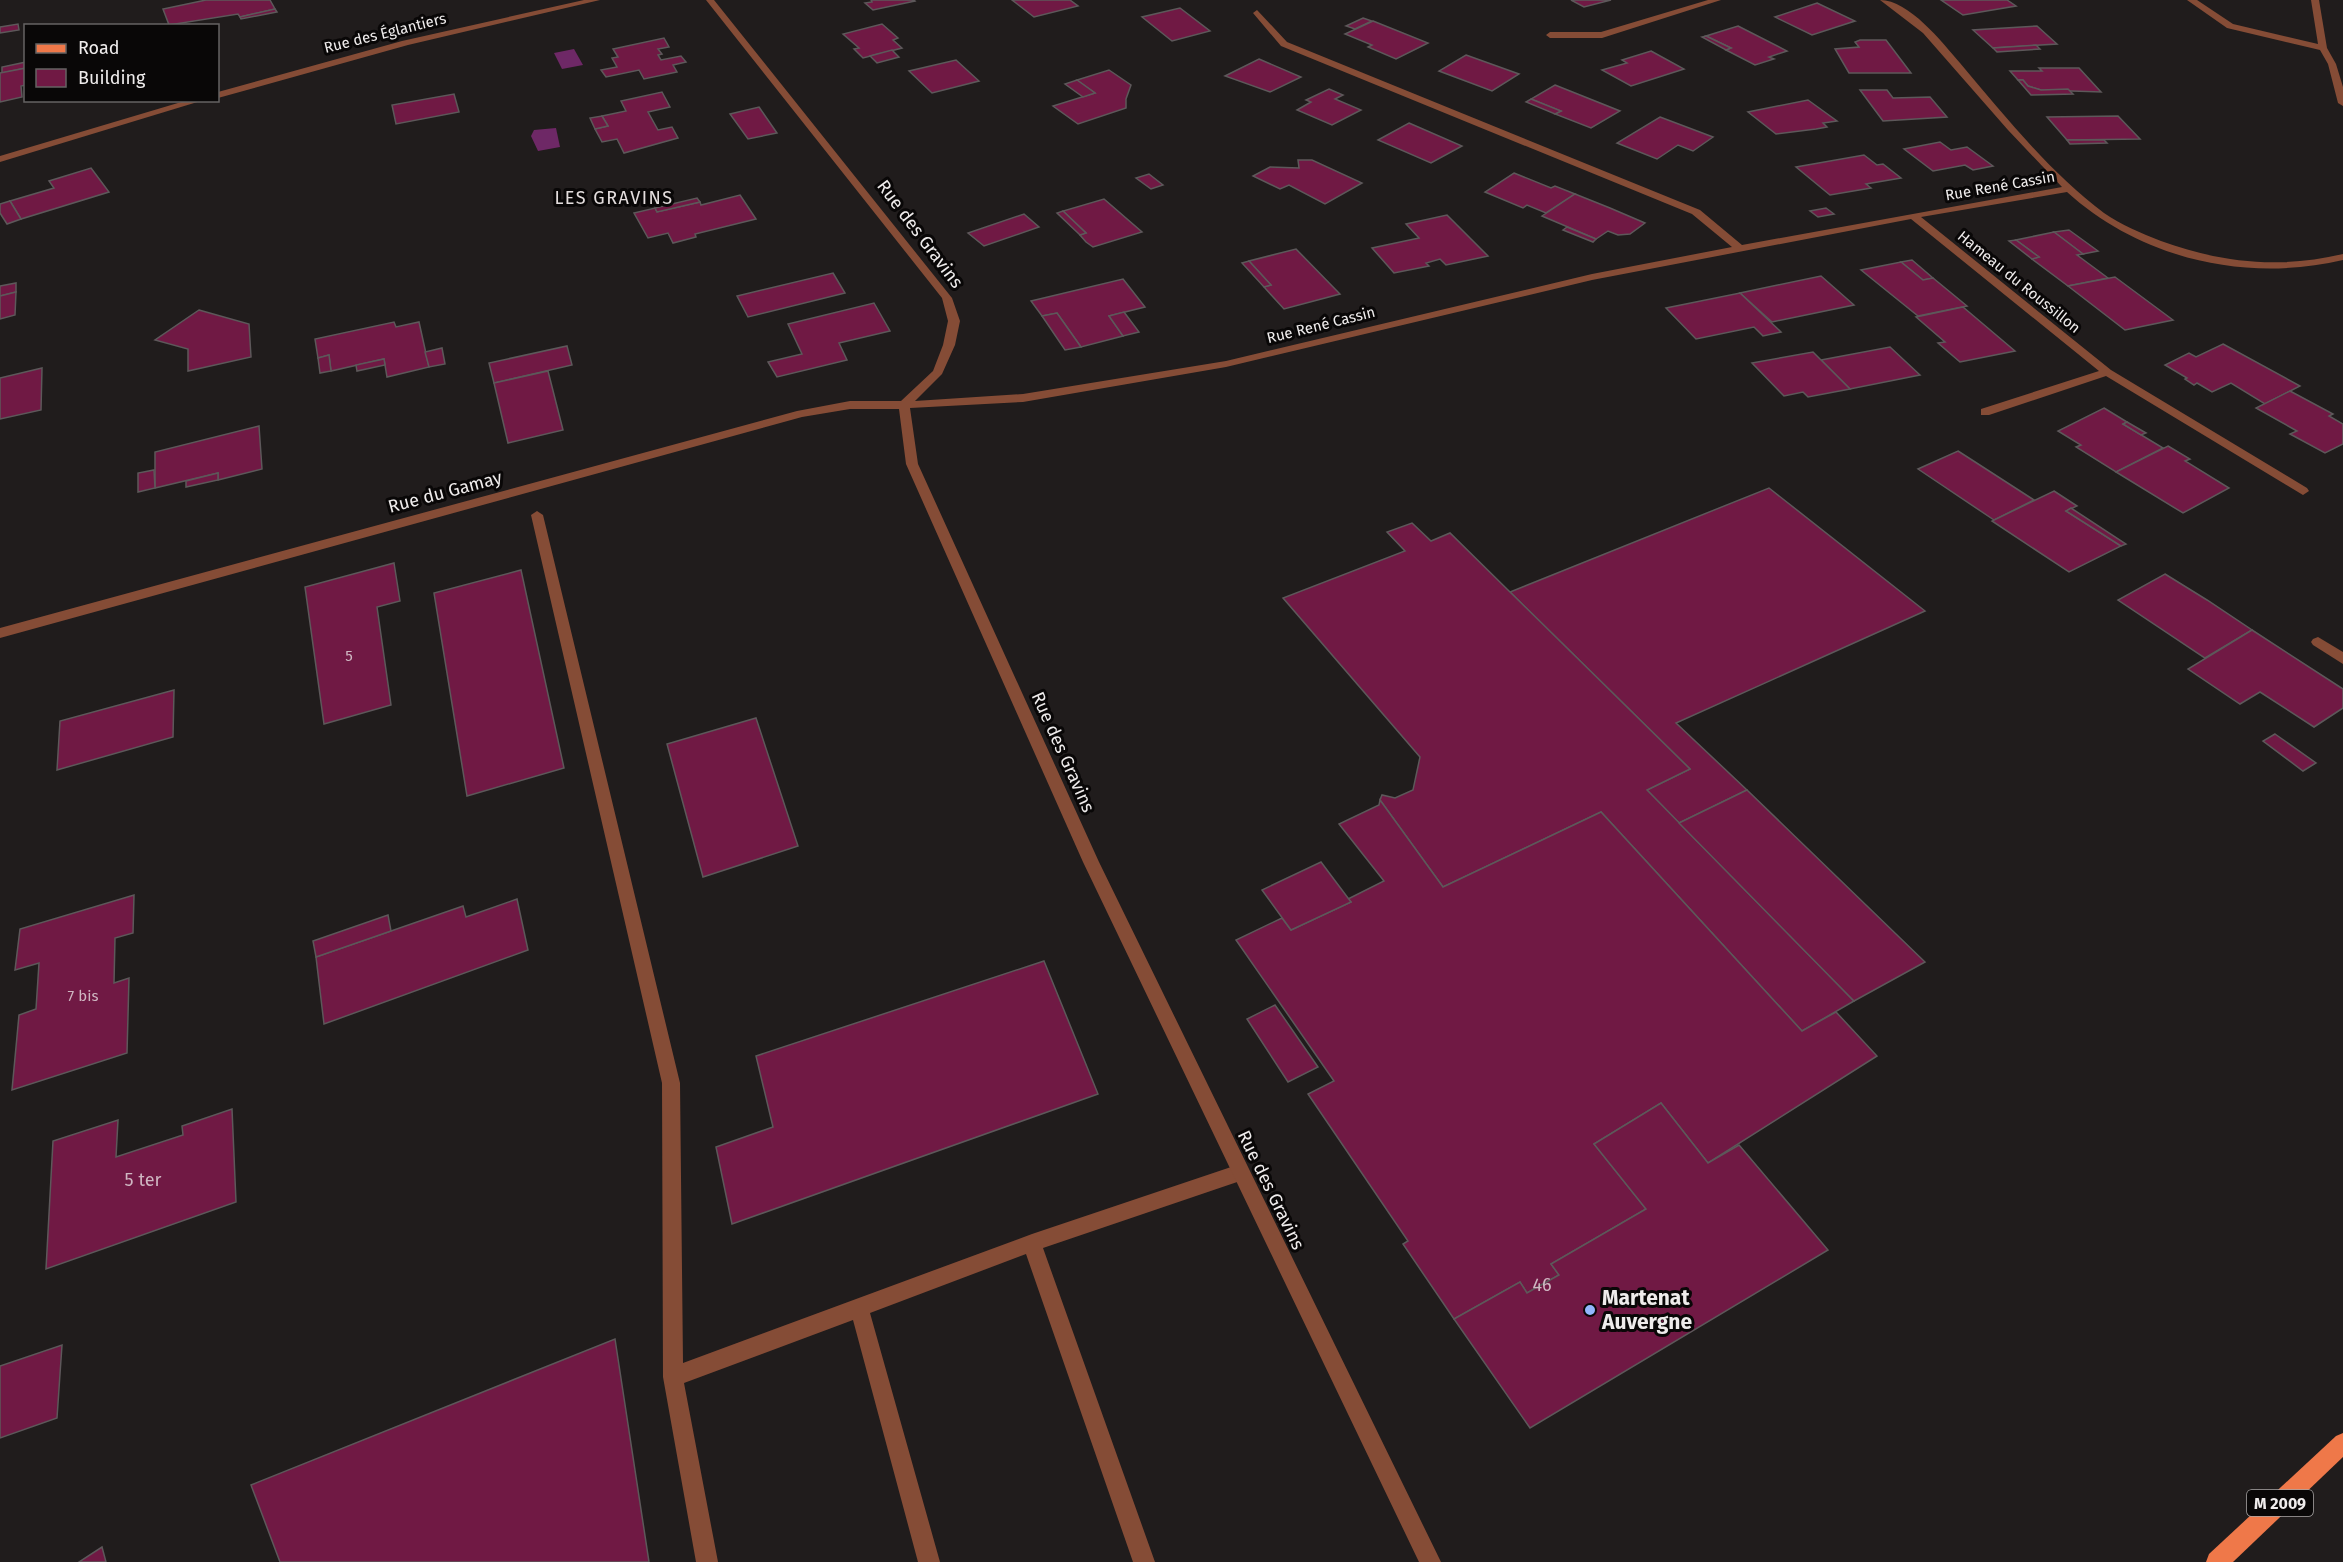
<svg xmlns="http://www.w3.org/2000/svg" width="2343" height="1562" font-family="'Fira Sans',sans-serif">
  <rect width="100%" height="100%" fill="#201c1c"/>
  <g fill="#6e2866">
    <polygon points="574,49 583,65 562,69 554,53"/>
    <polygon points="556,128 560,147 538,151 531,136 534,130"/>
  </g>
  <g fill="#701944" stroke="#5d585a" stroke-width="1.5">
    <polygon points="206,0 270,0 275,9 240,17 238,14 169,25 163,9"/>
    <polygon points="871,0 914,0 915,1 873,10 865,3 872,2"/>
    <polygon points="1012,0 1070,0 1078,6 1034,17"/>
    <polygon points="1571,0 1611,0 1584,7"/>
    <polygon points="1941,0 2007,0 2016,6 1963,15"/>
    <polygon points="1817,3 1855,21 1812,35 1775,17"/>
    <polygon points="1180,8 1210,31 1172,41 1142,17"/>
    <polygon points="275,9 277,12 241,19 240,17"/>
    <polygon points="1363,18 1372,21 1355,29 1346,26"/>
    <polygon points="1373,21 1428,43 1396,59 1368,47 1372,45 1345,34"/>
    <polygon points="18,24 19,30 0,33 0,27"/>
    <polygon points="882,24 898,38 893,40 902,48 863,58 854,49 859,48 843,34"/>
    <polygon points="1738,26 1787,51 1769,57 1774,59 1755,65 1726,50 1731,48 1706,36"/>
    <polygon points="2037,26 2057,44 1993,48 1973,30"/>
    <polygon points="1706,36 1731,48 1726,50 1702,37"/>
    <polygon points="664,38 669,47 658,49 662,54 658,55 661,60 681,56 686,62 673,65 677,72 644,79 639,70 606,77 601,70 617,67 612,58 618,57 613,49"/>
    <polygon points="1860,40 1886,40 1911,73 1849,73 1835,49 1859,47 1855,42"/>
    <polygon points="2036,45 2040,49 1997,52 1993,48"/>
    <polygon points="892,50 899,57 877,63 870,56"/>
    <polygon points="1651,51 1684,69 1631,86 1602,70 1627,63 1622,60"/>
    <polygon points="1466,55 1519,74 1492,91 1439,71"/>
    <polygon points="1259,59 1301,77 1270,92 1225,76"/>
    <polygon points="956,60 979,81 932,93 909,71"/>
    <polygon points="26,62 26,68 2,73 2,67"/>
    <polygon points="26,68 26,85 21,86 22,97 0,102 0,73"/>
    <polygon points="2039,68 2079,68 2101,92 2041,90 2028,86 2023,80 2018,80 2010,71 2042,71"/>
    <polygon points="1109,70 1131,85 1126,99 1126,108 1078,124 1053,106 1095,93 1077,80"/>
    <polygon points="1077,80 1095,93 1083,97 1065,84"/>
    <polygon points="2018,80 2023,80 2028,86 2041,90 2068,89 2073,94 2031,95"/>
    <polygon points="1555,85 1620,111 1591,128 1555,114 1561,111 1531,99"/>
    <polygon points="1329,89 1343,95 1335,99 1361,110 1332,125 1297,110 1311,102 1306,100"/>
    <polygon points="1860,90 1887,90 1893,98 1930,97 1947,117 1883,121"/>
    <polygon points="662,92 670,107 648,112 658,130 672,127 678,138 624,153 617,139 602,142 595,129 608,126 602,116 626,111 621,101"/>
    <polygon points="454,94 459,112 396,124 392,105"/>
    <polygon points="1531,99 1561,111 1555,114 1526,102"/>
    <polygon points="1808,100 1837,121 1823,123 1827,127 1816,129 1776,134 1748,112"/>
    <polygon points="759,107 777,133 748,139 730,114"/>
    <polygon points="602,116 608,126 595,129 590,118"/>
    <polygon points="2118,116 2140,139 2067,140 2047,117"/>
    <polygon points="1660,117 1713,137 1693,151 1678,145 1657,159 1617,143"/>
    <polygon points="1409,123 1462,146 1431,163 1378,140"/>
    <polygon points="2067,140 2104,140 2107,143 2070,144"/>
    <polygon points="1940,142 1951,150 1967,147 1993,166 1973,170 1965,165 1933,171 1904,149"/>
    <polygon points="1864,155 1877,165 1883,164 1901,178 1866,184 1871,188 1830,195 1796,167"/>
    <polygon points="1298,160 1312,160 1362,183 1325,204 1289,185 1280,189 1253,176 1270,167 1299,168"/>
    <polygon points="91,168 109,192 21,219 10,201 54,188 49,181"/>
    <polygon points="1514,173 1551,188 1555,186 1575,194 1546,213 1527,205 1523,208 1485,192"/>
    <polygon points="1149,174 1163,185 1151,189 1136,178"/>
    <polygon points="1575,194 1610,208 1645,223 1630,234 1618,235 1608,231 1596,239 1542,216"/>
    <polygon points="740,195 756,219 695,234 696,237 673,243 668,233 648,238 634,213 655,208 657,212 700,202 701,205"/>
    <polygon points="697,198 700,202 657,212 655,208"/>
    <polygon points="1104,199 1142,232 1093,247 1086,242 1080,235 1086,233 1063,211"/>
    <polygon points="10,201 21,219 7,224 0,213 0,204"/>
    <polygon points="1826,208 1834,214 1818,217 1810,211"/>
    <polygon points="1063,211 1086,233 1080,235 1057,213"/>
    <polygon points="1024,214 1039,227 984,246 968,233"/>
    <polygon points="1447,215 1488,256 1446,265 1440,259 1426,263 1429,266 1394,273 1372,248 1419,238 1406,224"/>
    <polygon points="1567,227 1596,239 1593,242 1563,230"/>
    <polygon points="2069,230 2098,251 2083,254 2054,232"/>
    <polygon points="2054,232 2083,254 2077,255 2108,278 2068,286 2032,259 2039,257 2016,240"/>
    <polygon points="2016,240 2039,257 2032,259 2009,241"/>
    <polygon points="1296,249 1340,294 1284,309 1264,287 1271,285 1249,261"/>
    <polygon points="1912,260 1933,278 1923,280 1901,262"/>
    <polygon points="1249,261 1271,285 1264,287 1242,263"/>
    <polygon points="1901,262 1923,280 1933,278 1967,306 1918,316 1861,270"/>
    <polygon points="833,273 845,293 748,317 737,296"/>
    <polygon points="1821,276 1854,305 1772,322 1740,293"/>
    <polygon points="2115,277 2173,320 2125,330 2068,286"/>
    <polygon points="1123,279 1145,307 1109,316 1123,336 1081,347 1057,313 1042,316 1031,301"/>
    <polygon points="16,283 16,292 0,296 0,286"/>
    <polygon points="16,292 15,315 0,319 0,296"/>
    <polygon points="1740,293 1781,332 1763,336 1754,327 1696,339 1666,308"/>
    <polygon points="874,303 890,331 839,343 847,360 777,377 768,362 802,354 788,324"/>
    <polygon points="1963,307 2015,351 1960,362 1938,343 1945,342 1916,317"/>
    <polygon points="199,310 249,324 251,357 188,371 188,349 155,340"/>
    <polygon points="1124,312 1139,332 1123,336 1109,316"/>
    <polygon points="1057,313 1081,347 1065,350 1042,316"/>
    <polygon points="394,322 396,327 419,322 429,367 387,377 384,359 331,371 329,355 318,358 315,339"/>
    <polygon points="2223,344 2300,386 2265,404 2231,383 2212,392 2197,383 2194,385 2185,379 2187,378 2165,365 2189,353 2196,357"/>
    <polygon points="567,346 572,365 494,383 489,363"/>
    <polygon points="1890,347 1920,375 1850,389 1821,360"/>
    <polygon points="442,348 445,364 429,367 425,352"/>
    <polygon points="1813,352 1850,389 1808,397 1803,392 1784,396 1752,363"/>
    <polygon points="329,355 331,371 320,373 318,358"/>
    <polygon points="384,359 385,365 357,371 356,365"/>
    <polygon points="42,368 41,410 0,419 0,378"/>
    <polygon points="548,371 563,430 508,443 494,383"/>
    <polygon points="2290,391 2333,414 2329,416 2343,424 2343,444 2325,453 2290,434 2297,431 2256,408"/>
    <polygon points="2104,408 2127,422 2123,424 2163,448 2116,472 2076,447 2081,445 2058,431"/>
    <polygon points="2127,422 2146,433 2141,435 2123,424"/>
    <polygon points="259,426 262,469 218,480 218,473 155,488 155,452"/>
    <polygon points="2168,446 2190,459 2185,461 2229,488 2183,513 2116,472"/>
    <polygon points="1958,451 1972,460 2034,500 1994,520 1918,469"/>
    <polygon points="154,470 155,488 138,492 138,473"/>
    <polygon points="218,473 218,480 186,487 186,481"/>
    <polygon points="1769,488 1925,611 1676,723 1747,790 1679,823 1647,790 1690,769 1510,592"/>
    <polygon points="2054,491 2077,506 2066,511 2121,546 2069,572 1992,521"/>
    <polygon points="2071,508 2126,544 2121,546 2066,511"/>
    <polygon points="1412,523 1431,541 1450,533 1690,769 1647,790 1854,1001 1802,1031 1601,812 1443,887 1380,800 1382,795 1395,798 1413,790 1420,757 1283,598 1405,551 1387,532"/>
    <polygon points="394,563 400,601 377,607 391,705 324,724 305,587"/>
    <polygon points="521,570 564,768 467,796 434,593"/>
    <polygon points="2165,574 2207,600 2252,630 2205,658 2118,600"/>
    <polygon points="2252,630 2343,689 2343,708 2314,727 2260,692 2240,704 2188,669"/>
    <polygon points="174,690 173,737 57,770 60,721"/>
    <polygon points="756,718 798,846 703,877 667,744"/>
    <polygon points="2275,734 2316,763 2303,771 2263,741"/>
    <polygon points="1747,790 1925,962 1854,1001 1679,823"/>
    <polygon points="1380,800 1443,887 1601,812 1802,1031 1836,1012 1877,1056 1708,1163 1661,1103 1594,1144 1646,1209 1551,1264 1559,1275 1527,1293 1520,1282 1454,1319 1403,1244 1408,1241 1308,1094 1334,1081 1236,940 1282,918 1291,930 1351,902 1348,899 1384,881 1339,824 1379,805"/>
    <polygon points="1321,862 1351,902 1291,930 1262,890"/>
    <polygon points="134,895 133,933 115,938 114,983 129,978 127,1053 12,1090 19,1015 36,1009 39,963 15,970 20,929"/>
    <polygon points="517,899 528,950 324,1024 316,957 463,906 466,917"/>
    <polygon points="388,915 391,931 316,957 313,941"/>
    <polygon points="1044,961 1098,1094 732,1224 716,1147 773,1127 756,1056"/>
    <polygon points="1275,1005 1318,1067 1288,1082 1247,1019"/>
    <polygon points="1661,1103 1708,1163 1739,1145 1828,1250 1530,1428 1454,1319 1520,1282 1527,1293 1559,1275 1551,1264 1646,1209 1594,1144"/>
    <polygon points="232,1109 236,1202 46,1269 53,1141 118,1120 116,1157 183,1135 182,1126"/>
    <polygon points="615,1339 649,1562 280,1562 251,1485"/>
    <polygon points="62,1345 57,1418 0,1438 0,1366"/>
    <polygon points="102,1547 106,1562 79,1562"/>
  </g>
  <g fill="none" stroke-linecap="round" stroke-linejoin="round">
    <polygon fill="#854c36" fill-rule="evenodd" points="537,511 543,515 680,1083 683,1363 1032,1234 1240,1164 1246,1167 1249,1173 1246,1179 1043,1248 1155,1562 1133,1562 1026,1254 870,1313 940,1562 918,1562 853,1320 684,1383 718,1562 696,1562 663,1377 662,1083 531,515"/>
    <g fill="#854c36" fill-rule="evenodd">
      <polygon points="584,0 600,0 408,45 218,98 218,92 402,41"/>
      <path d="M 706,0 L 714,0 L 952,298 L 960,321 L 955,345 L 942,374 L 915,401 L 1023,394 L 1226,361 L 1592,274 L 1732,247 L 1692,214 L 1281,46 L 1253,13 L 1257,10 L 1287,42 L 1700,210 L 1742,245 L 2062,187 L 2008,130 L 1923,33 L 1880,0 C 1909,0 1942,42 1960,63 C 2004,115 2049,172 2104,213 C 2121,225 2141,233 2161,241 C 2222,263 2279,269 2343,254 L 2343,260 C 2246,283 2141,259 2067,192 L 1921,217 L 2111,370 L 2307,488 L 2309,491 L 2303,495 L 2106,376 L 1989,415 L 1981,415 L 1981,409 L 2099,371 L 1911,219 L 1592,280 L 1226,367 L 1023,402 L 910,408 L 918,464 L 1099,862 L 1441,1562 L 1419,1562 L 1083,862 L 906,464 L 899,409 L 850,409 L 802,417 L 0,638 L 0,628 L 797,411 L 850,401 L 901,401 L 933,371 L 943,345 L 948,321 L 942,298 Z"/>
      <polygon points="1708,0 1721,0 1602,38 1550,38 1546,35 1550,32 1601,32"/>
      <polygon points="2187,0 2197,0 2233,24 2318,44 2311,0 2319,0 2327,48 2336,64 2343,87 2343,106 2338,103 2328,64 2320,50 2227,28"/>
      <polygon points="188,100 204,100 0,162 0,156"/>
      <polygon points="2318,637 2343,652 2343,664 2313,645 2311,642 2313,639"/>
    </g>
    <polygon fill="#ef7849" fill-rule="evenodd" points="2343,1433 2343,1457 2233,1562 2206,1562 2209,1554 2336,1436"/>
  </g>
  <circle fill="#92b7fd" stroke="#090707" stroke-width="2" cx="1590" cy="1310" r="6"/>
  <g text-anchor="middle" dominant-baseline="central" stroke-width="6" stroke-linejoin="round" paint-order="stroke">
    <g font-size="15" fill="#efecec" stroke="#090707">
      <text transform="translate(385 33) rotate(-14)">Rue des Églantiers</text>
      <text transform="translate(2000 186) rotate(-10)">Rue René Cassin</text>
      <text transform="translate(2019 282) rotate(39)">Hameau du Roussillon</text>
      <text transform="translate(1321 325) rotate(-14)">Rue René Cassin</text>
    </g>
    <g font-size="15" fill="#cfb7c2">
      <text x="349" y="656">5</text>
      <text x="83" y="996">7 bis</text>
    </g>
    <rect fill="#090707" stroke="#aaa7a7" stroke-width="1.5" x="2247" y="1490" width="66" height="26" rx="4.5"/>
    <g font-size="16" font-weight="bold" fill="#efecec">
      <text x="2280" y="1503">M 2009</text>
    </g>
    <g font-size="18" letter-spacing="1.5" fill="#e3dddd" stroke="#090707">
      <text x="614" y="198">LES GRAVINS</text>
    </g>
    <g font-size="18" fill="#efecec" stroke="#090707">
      <text transform="translate(920 234) rotate(53)">Rue des Gravins</text>
      <text transform="translate(445 492) rotate(-15)">Rue du Gamay</text>
      <text transform="translate(1063 752) rotate(66)">Rue des Gravins</text>
      <text transform="translate(1271 1190) rotate(64)">Rue des Gravins</text>
    </g>
    <g font-size="18" fill="#cfb7c2">
      <text x="143" y="1180">5 ter</text>
      <text x="1542" y="1285">46</text>
    </g>
    <g font-size="21" font-weight="bold" fill="#efecec" stroke="#090707" text-anchor="start">
      <text x="1602" y="1298">Martenat<tspan x="1602" dy="24">Auvergne</tspan></text>
    </g>
  </g>
  <rect x="24" y="24" width="195" height="78" fill="#090707" stroke="#656363" stroke-width="1.5"/>
  <rect x="36" y="44" width="30" height="9" fill="#ef7849" stroke="#656363" stroke-width="1.5"/>
  <text x="78" y="54" font-size="18" fill="#efecec">Road</text>
  <rect x="36" y="69" width="30" height="18" fill="#701944" stroke="#656363" stroke-width="1.5"/>
  <text x="78" y="84" font-size="18" fill="#efecec">Building</text>
</svg>
